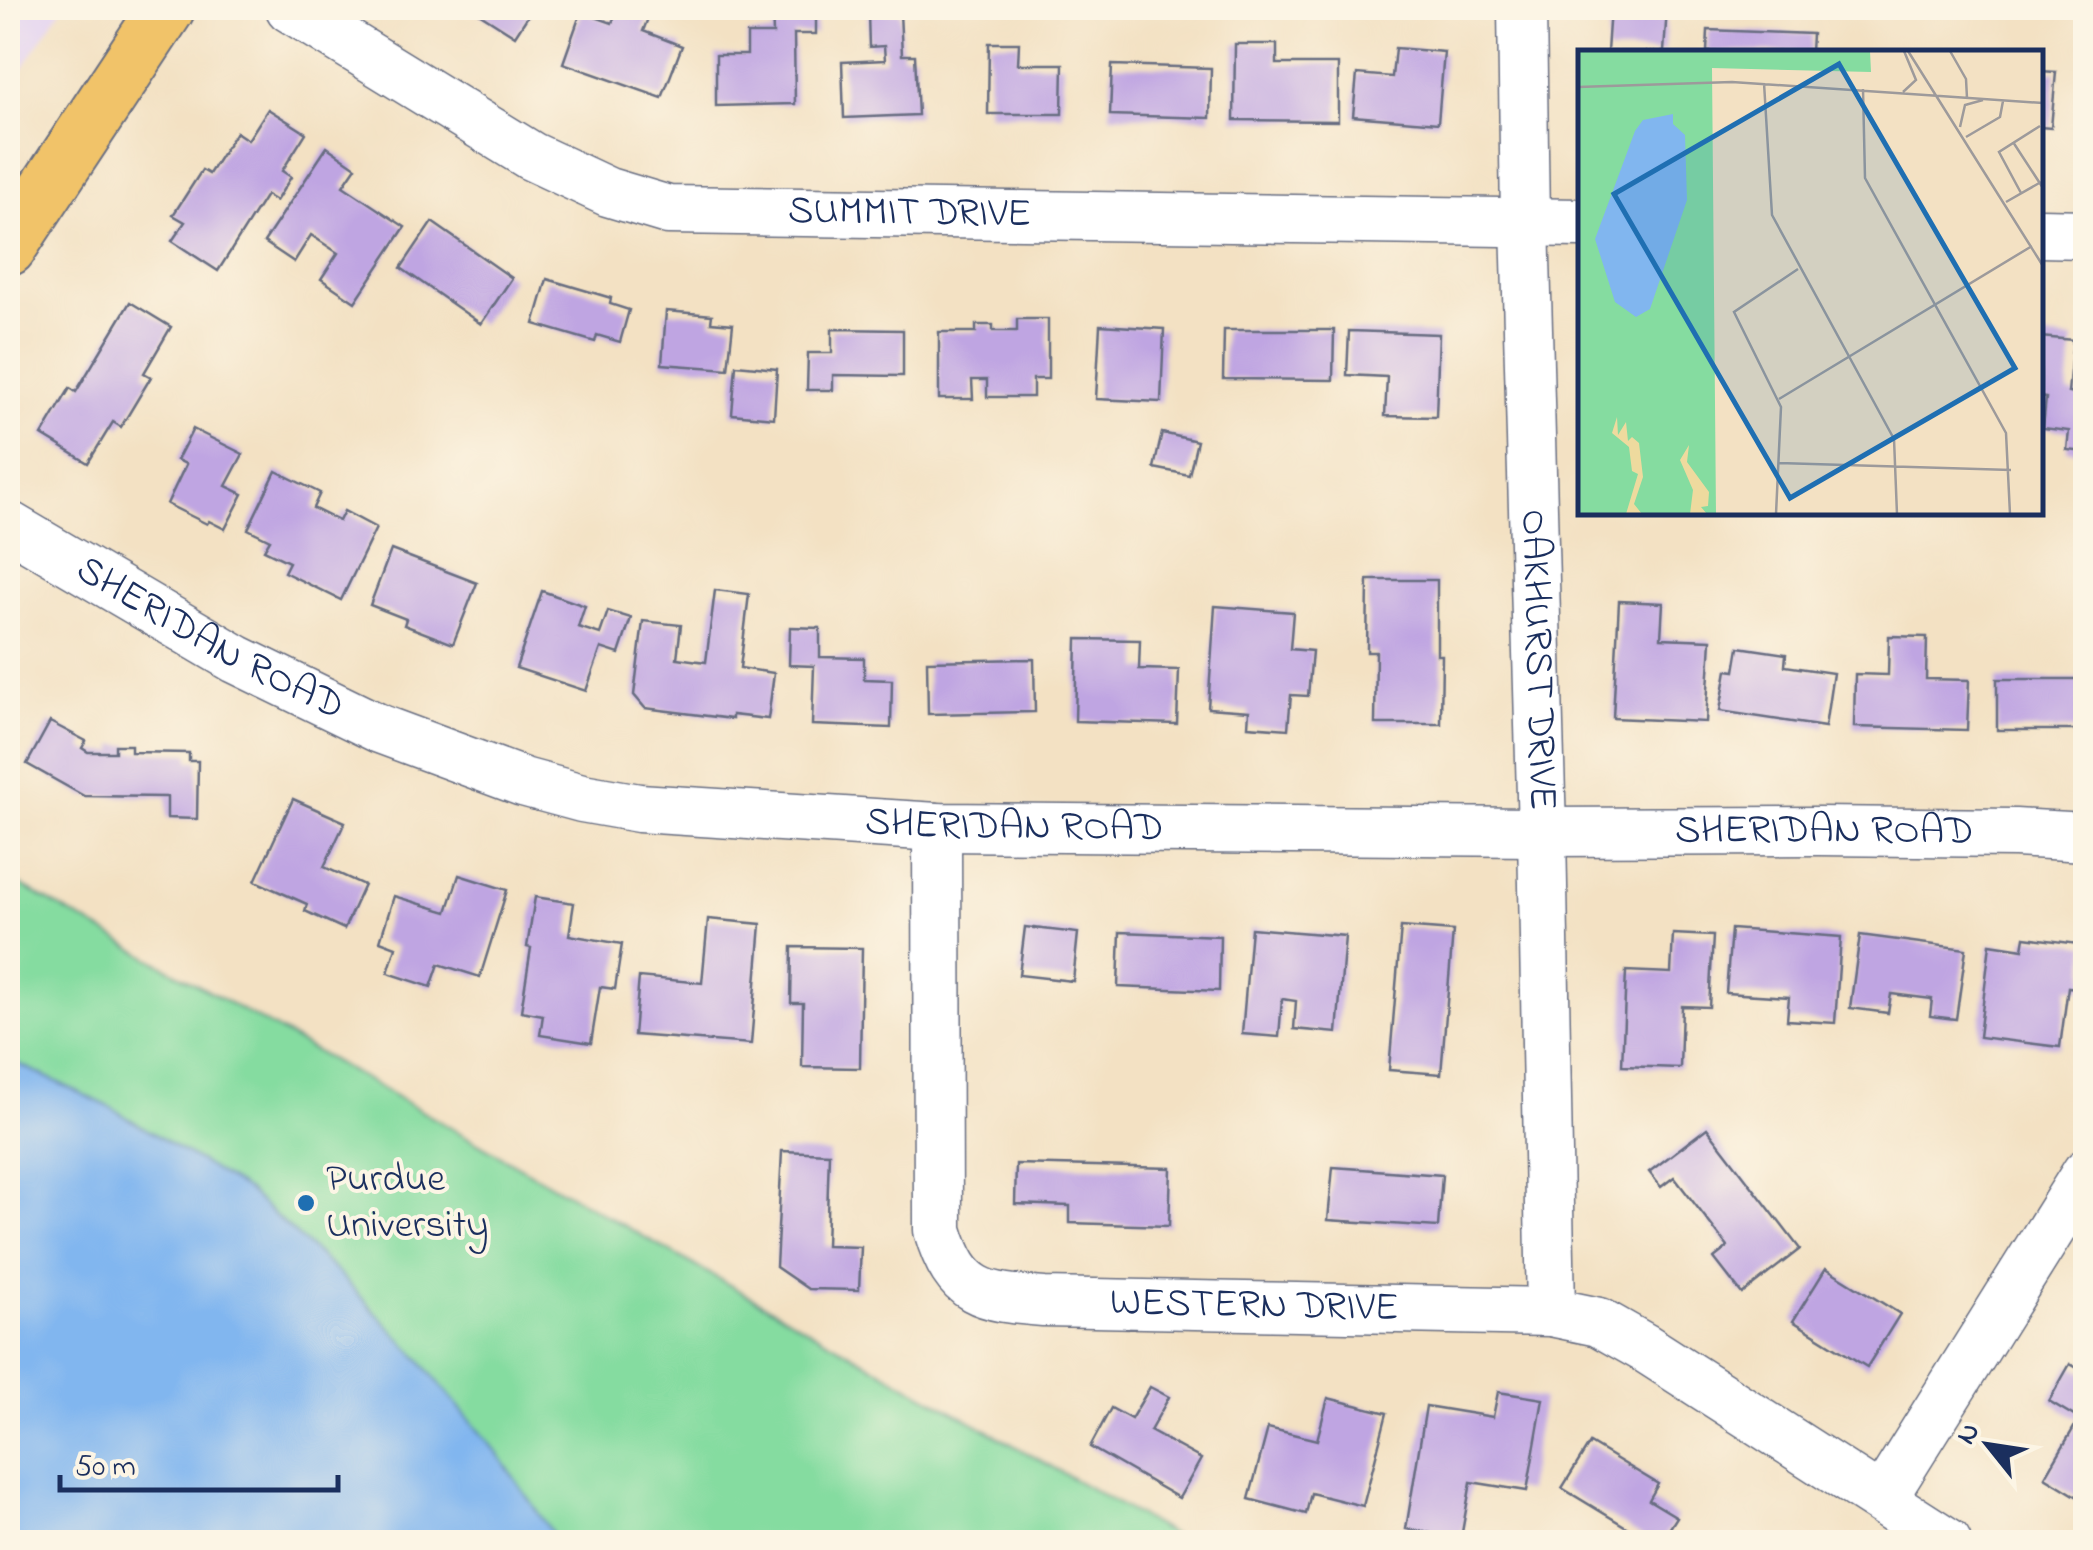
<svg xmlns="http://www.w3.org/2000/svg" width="2093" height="1550" font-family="'Indie Flower',sans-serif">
  <rect width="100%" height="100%" fill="#fcf5e5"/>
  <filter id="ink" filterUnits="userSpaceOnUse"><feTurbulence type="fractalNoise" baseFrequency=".01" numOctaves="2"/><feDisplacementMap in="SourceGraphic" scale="20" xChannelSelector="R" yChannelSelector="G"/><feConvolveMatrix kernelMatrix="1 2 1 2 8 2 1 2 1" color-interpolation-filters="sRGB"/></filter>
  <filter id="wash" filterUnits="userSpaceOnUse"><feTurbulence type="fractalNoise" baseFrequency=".0048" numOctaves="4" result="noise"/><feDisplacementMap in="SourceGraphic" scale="40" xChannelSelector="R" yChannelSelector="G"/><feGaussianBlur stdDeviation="2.25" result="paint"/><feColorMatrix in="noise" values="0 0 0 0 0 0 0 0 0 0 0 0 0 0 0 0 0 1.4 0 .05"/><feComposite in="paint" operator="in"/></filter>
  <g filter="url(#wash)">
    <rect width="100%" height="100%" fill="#f3e1c3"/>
    <polygon fill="#e3d3f2" points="8,8 62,8 8,91"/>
    <polygon fill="#85dca0" stroke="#50867f" stroke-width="2.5" points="8,878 1185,1542 8,1542"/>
    <polygon fill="#81b6ef" stroke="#4e72a6" stroke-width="2.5" points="8,1059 110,1107 248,1191 339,1274 414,1353 498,1454 558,1542 8,1542"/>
    <g id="blocks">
      <g fill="#bfa5e2">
        <polygon points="471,8 533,8 515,36"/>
        <polygon points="618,8 652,8 643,31 682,46 662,98 563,63 581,12 612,23"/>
        <polygon points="772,8 816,8 816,34 794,34 795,104 716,106 716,55 747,55 747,34 773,34"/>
        <polygon points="1610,8 1667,8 1664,52 1607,52"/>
        <polygon points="900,12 902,55 915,55 918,115 844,118 842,62 885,60 884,46 869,47 868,13"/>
        <polygon points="1708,30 1812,34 1811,52 1707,52"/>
        <polygon points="989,43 1019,43 1018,64 1063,64 1062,114 988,114"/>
        <polygon points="1235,44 1277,44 1277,64 1338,64 1338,121 1234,120"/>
        <polygon points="1395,48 1444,52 1438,123 1353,116 1357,74 1392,77"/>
        <polygon points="1112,65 1211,68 1210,118 1110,115"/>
        <polygon points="2040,71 2056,72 2051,128 2040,127"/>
        <polygon points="268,109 306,133 282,171 291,177 276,201 266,195 218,271 172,241 185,222 173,215 202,170 209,174 236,132 248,140"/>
        <polygon points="327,147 356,167 343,186 405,227 355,302 321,279 338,253 311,235 294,262 264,242"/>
        <polygon points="432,222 512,278 481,324 401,268"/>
        <polygon points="547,279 611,298 610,304 629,310 620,342 597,335 595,342 534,324"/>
        <polygon points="130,302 171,327 144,373 151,377 121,427 113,422 88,463 42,435 70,388 76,392"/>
        <polygon points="666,311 712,315 711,322 733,324 728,369 662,364"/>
        <polygon points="1017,319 1048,319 1048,379 1033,379 1033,397 987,397 987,380 972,380 973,399 939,399 939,332 976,332 976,325 993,325 993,331 1017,331"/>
        <polygon points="1100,325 1164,329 1161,402 1096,399"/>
        <polygon points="832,329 903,330 903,376 833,375 833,390 807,390 808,353 832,353"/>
        <polygon points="1224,330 1334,330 1333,380 1223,379"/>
        <polygon points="1349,331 1439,334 1436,417 1385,416 1387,377 1347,375"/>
        <polygon points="2040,337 2073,340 2068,393 2086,395 2086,452 2067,450 2069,431 2043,428 2046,398 2040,397"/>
        <polygon points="736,365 777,369 774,418 732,414"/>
        <polygon points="193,429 243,454 226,486 243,494 225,529 209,521 207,524 167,504 186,464 177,460"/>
        <polygon points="1162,433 1197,441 1189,475 1154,468"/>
        <polygon points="276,471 320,493 313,508 339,521 344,511 376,528 341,600 284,572 289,562 264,550 270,540 248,529"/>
        <polygon points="391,550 477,583 453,644 404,625 406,619 370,605"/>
        <polygon points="1368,580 1437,580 1437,655 1442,655 1441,724 1375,724 1376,652 1367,652"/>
        <polygon points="715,590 749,594 740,668 774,673 768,719 732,715 732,719 645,708 634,695 643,621 681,625 677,658 706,662"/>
        <polygon points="542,591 585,606 578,627 600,634 608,611 631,618 619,654 601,648 586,691 516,668"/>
        <polygon points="1619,601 1663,603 1661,638 1711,640 1706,722 1613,718"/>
        <polygon points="1215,606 1293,612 1290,649 1312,651 1308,696 1291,695 1288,729 1248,726 1249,711 1208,708"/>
        <polygon points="790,627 820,628 820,657 864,658 864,679 892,680 891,728 812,725 814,666 789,665"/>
        <polygon points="1889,636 1927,637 1926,679 1969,680 1967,730 1854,727 1855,674 1888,675"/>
        <polygon points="1077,639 1140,640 1139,669 1179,670 1177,724 1075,721"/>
        <polygon points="1739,647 1786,654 1785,666 1833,673 1825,727 1720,711 1727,670 1735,671"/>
        <polygon points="1034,659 1035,712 928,714 927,661"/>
        <rect x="1997" y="679" width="89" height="51"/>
        <polygon points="50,722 86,741 82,748 88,752 115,752 115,745 131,745 131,752 189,753 189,761 198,761 197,819 167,818 167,797 84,796 27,764"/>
        <polygon points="293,799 345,822 324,867 364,885 344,929 305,911 307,904 255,881"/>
        <polygon points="459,875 507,890 480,977 439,964 431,987 388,973 396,947 380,941 394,896 447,912"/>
        <polygon points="535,897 574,903 569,935 622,944 615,989 600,987 591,1043 540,1035 543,1015 521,1011 531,948 527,947"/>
        <polygon points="708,919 761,924 751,1044 634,1035 639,977 702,983"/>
        <polygon points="1025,927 1078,933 1073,981 1019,975"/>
        <polygon points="1401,927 1453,931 1441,1074 1389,1070"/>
        <polygon points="1251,928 1345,936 1337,1033 1294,1029 1296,1001 1282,999 1279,1037 1242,1034"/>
        <polygon points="1731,929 1841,937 1835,1023 1787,1020 1789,997 1726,993"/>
        <polygon points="1120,932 1220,936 1219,991 1118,987"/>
        <polygon points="1673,934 1713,936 1709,1007 1682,1006 1680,1068 1622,1066 1626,971 1671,973"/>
        <polygon points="1860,935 1966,949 1956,1019 1930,1016 1932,999 1891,994 1888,1013 1850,1008"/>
        <polygon points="2025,937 2086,945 2085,989 2068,987 2060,1047 1979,1037 1990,944 2023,949"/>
        <polygon points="792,947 862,948 860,1068 802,1067 803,1003 791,1003"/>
        <polygon points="1707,1128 1800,1249 1742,1294 1714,1258 1728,1247 1674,1177 1661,1187 1649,1172"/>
        <polygon points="782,1151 829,1153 826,1246 861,1247 859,1290 808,1289 776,1267"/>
        <polygon points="1016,1164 1171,1168 1169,1226 1070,1223 1070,1206 1015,1204"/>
        <polygon points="1333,1167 1442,1175 1438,1227 1328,1220"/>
        <polygon points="1826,1268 1900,1314 1867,1367 1793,1321"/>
        <polygon points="2070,1364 2086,1373 2086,1502 2045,1477 2079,1419 2049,1401"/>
        <polygon points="1150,1387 1169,1397 1150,1431 1201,1459 1179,1498 1090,1447 1111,1408 1131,1419"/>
        <polygon points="1498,1392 1543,1399 1527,1491 1471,1482 1461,1538 1406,1529 1426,1406 1493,1417"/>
        <polygon points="1328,1398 1387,1413 1363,1506 1311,1493 1306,1514 1249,1499 1268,1428 1317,1440"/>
        <polygon points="1590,1443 1658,1484 1649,1500 1677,1517 1661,1542 1651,1542 1562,1488"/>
      </g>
    </g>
  </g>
  <g filter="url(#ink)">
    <use href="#blocks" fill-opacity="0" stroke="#676d81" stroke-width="2.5"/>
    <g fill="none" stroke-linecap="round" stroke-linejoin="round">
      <g stroke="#676d81" stroke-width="51">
        <g id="minor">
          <path id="s1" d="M 290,8 L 531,156 L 608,192 L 668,210 L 1580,223"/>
          <path id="s2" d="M 1522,8 L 1525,222 L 1542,832 L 1551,1312"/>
          <polyline points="2040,233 2086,234"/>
          <path id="s3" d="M 8,525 L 236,659 L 380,729 L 523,782 L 582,798 L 639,808 L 937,827 L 1542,832 L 1818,831 L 2015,833 L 2086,837"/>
          <path id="s4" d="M 937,827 L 938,1230 C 957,1295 983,1297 1044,1302 L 1551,1312 L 1599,1322 L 1645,1348 L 1947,1542"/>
          <polyline points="1882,1499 2086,1173"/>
        </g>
      </g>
      <g stroke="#676d81" stroke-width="59">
        <polyline id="major" points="8,248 167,8"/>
      </g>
      <use href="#minor" stroke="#fff" stroke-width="48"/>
      <use href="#major" stroke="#f1c369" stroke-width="55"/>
    </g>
  </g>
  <circle fill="#1f6fb2" stroke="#fcf5e5" stroke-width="4" cx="306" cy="1203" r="10"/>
  <g text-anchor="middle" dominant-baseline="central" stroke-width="8" stroke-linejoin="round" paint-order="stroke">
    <g font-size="40" fill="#1b2f5e" stroke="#fcf5e5">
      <text stroke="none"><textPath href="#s1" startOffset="672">SUMMIT DRIVE</textPath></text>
      <text stroke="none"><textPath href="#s3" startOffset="232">SHERIDAN ROAD</textPath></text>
      <text stroke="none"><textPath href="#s2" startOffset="652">OAKHURST DRIVE</textPath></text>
      <text stroke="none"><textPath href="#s3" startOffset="1072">SHERIDAN ROAD</textPath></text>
      <text stroke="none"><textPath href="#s3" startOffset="1882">SHERIDAN ROAD</textPath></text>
      <text stroke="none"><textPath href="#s4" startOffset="755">WESTERN DRIVE</textPath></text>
    </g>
    <g font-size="40" fill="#1b2f5e" stroke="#fcf5e5" text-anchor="start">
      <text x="326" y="1180">Purdue<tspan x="326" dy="46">University</tspan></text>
    </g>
  </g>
  <g transform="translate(1578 50)">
    <rect width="465" height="465" fill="#f3e1c3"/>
    <path d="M 0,1 L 292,1 L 293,22 L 134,18 L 138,464 L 0,464 Z" fill="#85dca0"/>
    <path d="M 39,367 L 40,385 L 48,372 L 50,391 L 54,387 L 61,393 L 65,427 L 56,454 L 64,464 L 48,464 L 60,424 L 54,421 L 51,397 L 34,383 ZM 111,395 L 109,412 L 131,442 L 130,456 L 123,457 L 129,464 L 112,464 L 115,440 L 102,410 Z" fill="#eeda9e"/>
    <path d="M 95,64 L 95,74 L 107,85 L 109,150 L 72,259 L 58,267 L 37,252 L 17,189 L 57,81 L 65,70 Z" fill="#81b6ef"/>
    <path fill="none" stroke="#9d9a9b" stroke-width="2.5" d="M 330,1 L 465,216M 372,1 L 388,29 L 389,48M 186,33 L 194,165 L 316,389 L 319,464M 0,37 L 154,32 L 362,46M 285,39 L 287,128 L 428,383 L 432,464M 325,42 L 338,30 L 326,1M 362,46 L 465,53M 382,77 L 387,55 L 405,50M 388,87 L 422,67 L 425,51M 435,92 L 465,138M 443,143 L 421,102 L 462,76M 428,152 L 463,132M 201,349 L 454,196M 201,413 L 433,420M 198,464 L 203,357 L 156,262 L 220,219"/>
    <path fill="#1f6fb2" fill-opacity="0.15" stroke="#1f6fb2" stroke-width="5" d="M 261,14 L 437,318 L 212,448 L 36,144 Z"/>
    <rect width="465" height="465" fill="none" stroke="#1b2f5e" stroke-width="5"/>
  </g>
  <rect width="2093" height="1550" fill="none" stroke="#fcf5e5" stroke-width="40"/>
  <g transform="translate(1988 1445) rotate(300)" stroke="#fcf5e5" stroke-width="8" paint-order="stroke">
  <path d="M0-8L18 38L0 25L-18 38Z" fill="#1b2f5e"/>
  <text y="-15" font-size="28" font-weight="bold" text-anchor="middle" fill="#1b2f5e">N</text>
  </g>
  <path d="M60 1475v15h278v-15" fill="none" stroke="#1b2f5e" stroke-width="5"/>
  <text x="75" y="1475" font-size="30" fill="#1b2f5e" stroke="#fcf5e5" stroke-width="8" paint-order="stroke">50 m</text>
</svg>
